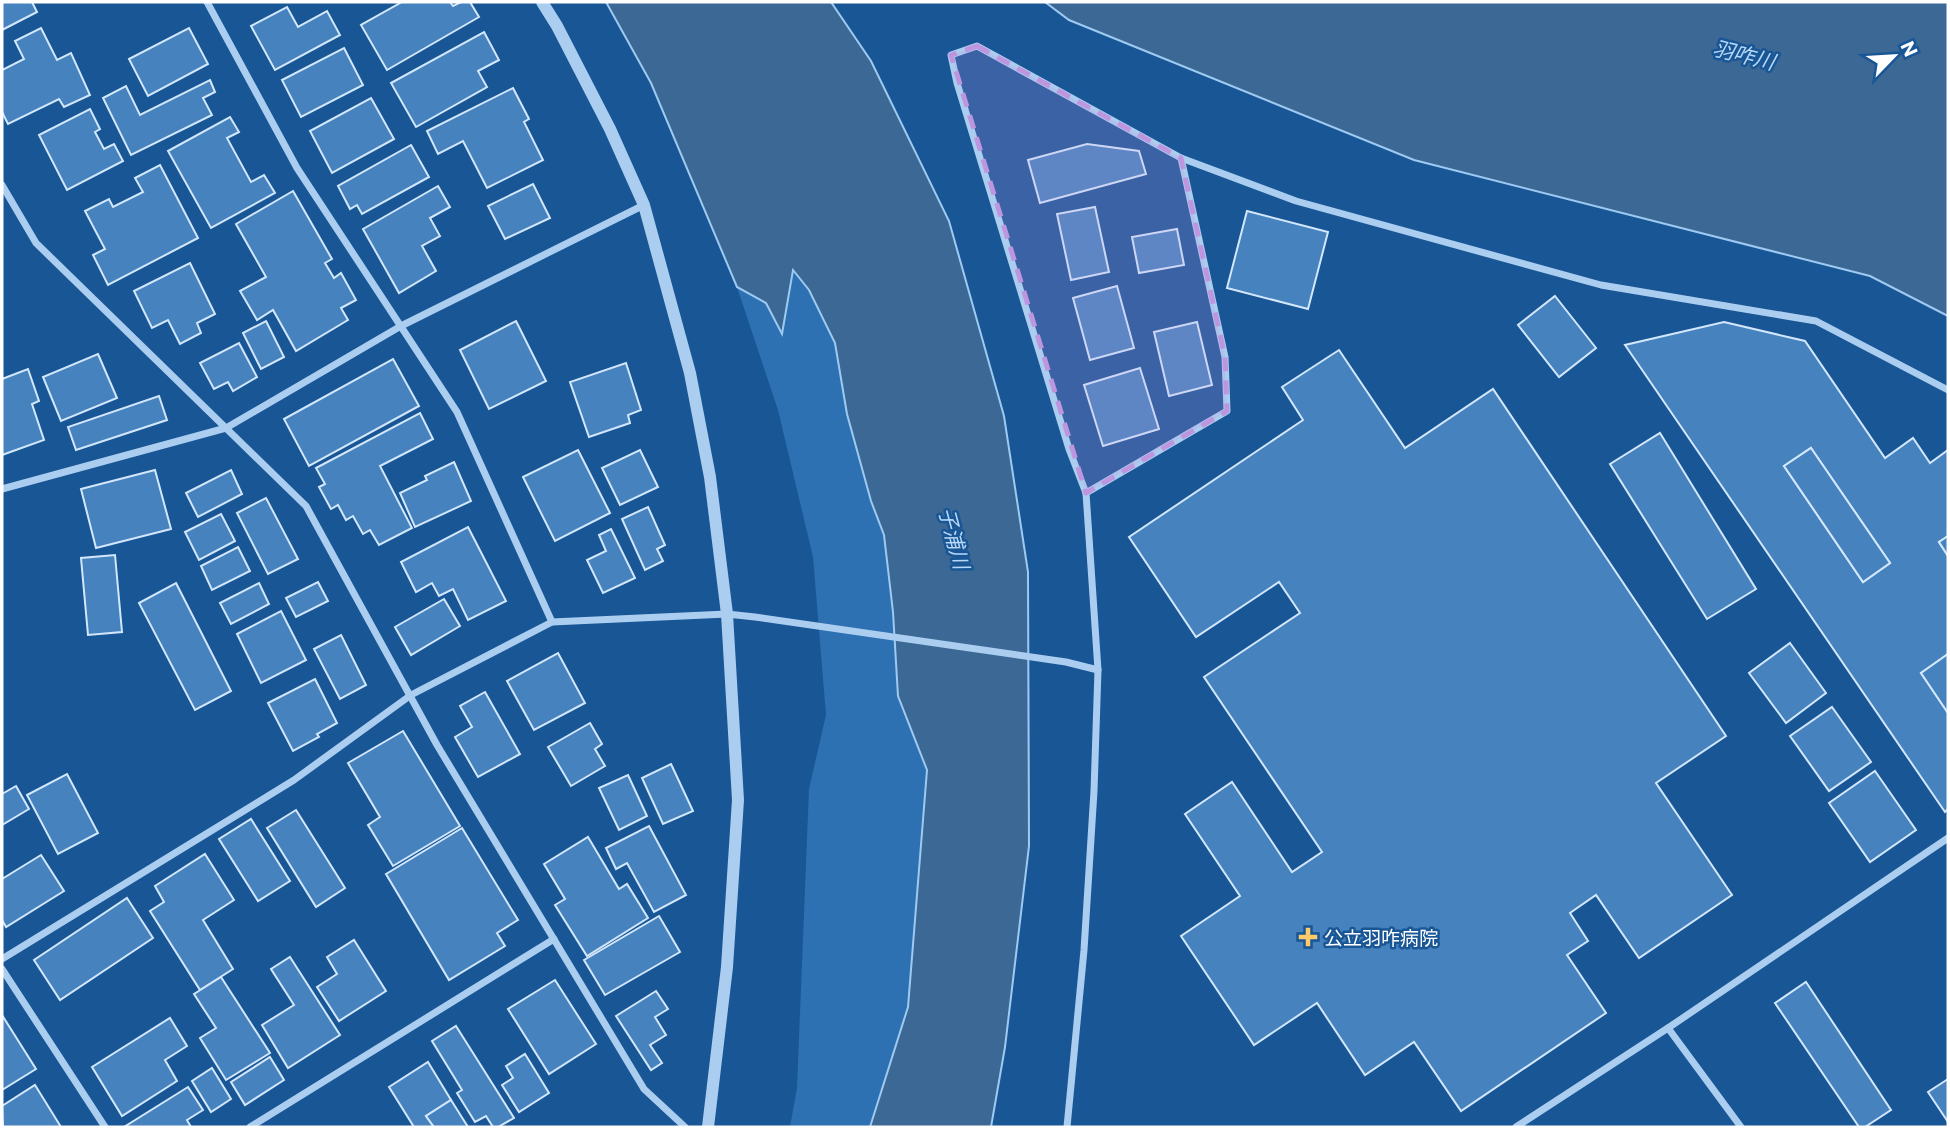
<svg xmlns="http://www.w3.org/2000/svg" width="1950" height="1129" font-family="Commissioner,'Noto Sans JP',sans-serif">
  <rect width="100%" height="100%" fill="#195695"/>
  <polygon fill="#2d71b3" points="793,270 809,290 835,343 847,414 871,501 884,535 893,612 898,696 927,770 908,1007 870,1127 790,1127 797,1088 809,789 826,715 813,557 778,410 737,287 766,303 782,332"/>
  <g fill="#3c6895" stroke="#9ecaf2" stroke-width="2">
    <polygon points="606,2 831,2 871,61 949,221 1004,416 1028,572 1029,846 1005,1047 991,1127 870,1127 908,1007 927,770 898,696 893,612 884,535 871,501 847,414 835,343 809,290 793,270 782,334 766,303 737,287 651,83"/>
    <polygon points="1045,2 1948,2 1948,316 1870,276 1414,160 1069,20"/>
  </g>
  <g fill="#4682be" stroke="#d2e7fb" stroke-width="2" fill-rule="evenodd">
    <polygon points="2,2 32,2 37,12 2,30"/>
    <polygon points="402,2 450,2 453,6 461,2 470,2 479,17 387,70 361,25"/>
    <polygon points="287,7 298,27 327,11 340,35 275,70 251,26"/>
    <polygon points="41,28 57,60 71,53 90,95 64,107 59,99 8,124 2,112 2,70 24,59 15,41"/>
    <polygon points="189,28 208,64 148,96 129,59"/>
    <polygon points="484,32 499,60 478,71 487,87 416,127 391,83"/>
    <polygon points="344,48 363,85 301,117 282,80"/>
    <polygon points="210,80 215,92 203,98 212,115 131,155 103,98 126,86 140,115"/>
    <polygon points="513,88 529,119 524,122 543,160 487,188 463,141 438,154 427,131"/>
    <polygon points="371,98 394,139 332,173 310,131"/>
    <polygon points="90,109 100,129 95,132 104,149 114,144 123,161 67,190 39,135"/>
    <polygon points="230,117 239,132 227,138 251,182 264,175 275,193 211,228 168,151"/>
    <polygon points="1087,144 1139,151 1146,174 1040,203 1028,160"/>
    <polygon points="411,145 429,177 362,214 357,205 350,209 338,186"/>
    <polygon points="160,165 198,238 108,285 93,255 105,249 85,211 109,199 113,207 143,192 135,178"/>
    <polygon points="533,184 550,218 505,239 488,206"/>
    <polygon points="438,186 450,207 430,218 440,236 422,246 436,271 399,293 363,229"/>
    <polygon points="293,191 332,259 325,263 334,278 341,273 356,300 341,308 348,320 296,351 273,310 257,320 240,291 266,277 236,224"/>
    <polygon points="1095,207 1109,272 1071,280 1057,214"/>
    <polygon points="1247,211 1328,232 1308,309 1227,288"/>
    <polygon points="1177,229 1184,265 1139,273 1132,237"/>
    <polygon points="190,263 215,314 197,323 201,333 180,344 168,320 152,328 134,291"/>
    <polygon points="1117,286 1134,348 1090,360 1073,298"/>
    <polygon points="1555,296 1596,348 1559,377 1518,325"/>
    <polygon points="266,321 284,357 261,369 243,333"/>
    <polygon points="516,321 546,381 489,409 460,350"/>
    <polygon points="1197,322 1212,385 1169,396 1154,332"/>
    <path d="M 1724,322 L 1805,341 L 1885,458 L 1913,438 L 1930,463 L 1948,450 L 1948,536 L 1939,542 L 1948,556 L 1948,654 L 1921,673 L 1948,713 L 1948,809 L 1945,812 L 1625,345 ZM 1811,448 L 1890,563 L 1863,582 L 1784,466 Z"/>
    <polygon points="239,343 257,377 233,391 228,382 214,389 200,363"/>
    <polygon points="1339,350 1405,448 1493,389 1726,736 1656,783 1732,895 1639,958 1596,895 1570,913 1588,941 1567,955 1606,1013 1461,1111 1414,1042 1365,1075 1317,1003 1254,1045 1181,936 1240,896 1185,814 1232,782 1292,872 1322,852 1204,677 1300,613 1279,582 1196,637 1129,537 1303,420 1282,387"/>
    <polygon points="98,354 117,398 61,421 43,377"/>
    <polygon points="393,359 419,406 309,466 284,419"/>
    <polygon points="626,363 641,410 628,415 630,423 589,437 570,382"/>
    <polygon points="1140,368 1159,429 1103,446 1084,385"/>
    <polygon points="28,369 39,401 32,404 44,440 2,455 2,379"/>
    <polygon points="159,396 167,420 76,450 68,427"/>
    <polygon points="420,413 433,439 380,466 412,528 379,545 370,530 363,534 353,516 346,520 338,505 331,509 319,487 325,484 316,468"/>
    <polygon points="1660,433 1756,589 1707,619 1610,464"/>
    <polygon points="1811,448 1890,563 1863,582 1784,466"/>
    <polygon points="578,450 610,513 555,541 523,477"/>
    <polygon points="640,450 658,487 620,505 602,468"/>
    <polygon points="454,462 471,501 415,527 400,493 427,480 425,476"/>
    <polygon points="155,470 171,529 96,548 81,489"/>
    <polygon points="231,470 242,494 198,517 186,493"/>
    <polygon points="266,498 298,559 268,574 237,513"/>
    <polygon points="648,507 665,545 657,549 663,561 645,570 622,519"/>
    <polygon points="221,514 235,541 199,560 185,532"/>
    <polygon points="468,527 506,601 468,620 453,589 439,596 432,583 416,592 401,562"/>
    <polygon points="611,529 635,578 603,593 587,560 606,551 599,535"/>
    <polygon points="1948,536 1948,556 1939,542"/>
    <polygon points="238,547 250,571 212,590 201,566"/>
    <polygon points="115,555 122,632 88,635 81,558"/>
    <polygon points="318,582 328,601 296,617 286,598"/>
    <polygon points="176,583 231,691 195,710 139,603"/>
    <polygon points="259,583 269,604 231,624 220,603"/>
    <polygon points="444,599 460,626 411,655 395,627"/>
    <polygon points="281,611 306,660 261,683 237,634"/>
    <polygon points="341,635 366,685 340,699 314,649"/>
    <polygon points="1790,643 1826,693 1786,723 1749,673"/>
    <polygon points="558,653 585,703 534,730 507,681"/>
    <polygon points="1948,654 1948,713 1921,673"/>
    <polygon points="315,679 337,723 317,734 319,737 293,751 268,703"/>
    <polygon points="485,692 520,754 478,777 455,737 472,727 460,706"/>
    <polygon points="1832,707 1871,762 1829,791 1790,736"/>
    <polygon points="590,723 602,744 595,749 605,766 571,786 548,747"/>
    <polygon points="403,731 460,826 393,866 368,825 380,817 348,763"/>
    <polygon points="671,764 693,811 663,824 642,778"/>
    <polygon points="1875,771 1916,830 1870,862 1829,803"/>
    <polygon points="67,774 98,833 58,854 27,795"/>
    <polygon points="628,775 647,816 619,830 599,788"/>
    <polygon points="16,786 29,809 2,825 2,794"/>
    <polygon points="296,810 345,888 316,907 267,828"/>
    <polygon points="251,819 290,881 258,901 219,839"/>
    <polygon points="649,826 686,895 654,912 627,863 616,869 606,848"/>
    <polygon points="462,828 518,920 497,933 505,946 449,980 386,874"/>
    <polygon points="588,837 619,889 627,884 648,918 587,956 555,905 565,899 544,864"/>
    <polygon points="205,854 234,900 203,920 233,969 200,990 150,911 164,902 155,886"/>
    <polygon points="41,855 64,891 6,927 2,920 2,879"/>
    <polygon points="127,898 153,938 60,1000 34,960"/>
    <polygon points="659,916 680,952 605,995 584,960"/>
    <polygon points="354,940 386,991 339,1021 317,987 337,974 327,957"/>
    <polygon points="290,957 340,1035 288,1068 262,1025 294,1005 271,969"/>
    <polygon points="221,977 270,1053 226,1080 200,1038 216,1028 194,994"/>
    <polygon points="555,980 596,1044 549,1074 508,1009"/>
    <polygon points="1806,982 1891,1110 1865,1127 1859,1127 1775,1003"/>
    <polygon points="656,991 668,1009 655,1017 666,1035 650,1045 662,1063 651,1070 616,1016"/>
    <polygon points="2,1015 36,1069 2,1090"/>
    <polygon points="170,1018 187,1046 165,1060 177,1081 122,1116 92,1067"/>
    <polygon points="456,1026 514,1118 498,1127 493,1127 486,1116 475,1122 457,1093 462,1090 432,1041"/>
    <polygon points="525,1054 549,1093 519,1112 502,1085 513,1078 506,1066"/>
    <polygon points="270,1057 284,1080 245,1105 231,1082"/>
    <polygon points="428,1062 451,1100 426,1116 434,1127 414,1127 389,1087"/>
    <polygon points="212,1068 231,1099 211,1112 192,1081"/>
    <polygon points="1948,1079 1948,1122 1928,1092"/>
    <polygon points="35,1085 61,1127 3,1127 2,1106"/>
    <polygon points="188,1087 203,1110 187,1120 191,1127 124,1127"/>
    <polygon points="451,1100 468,1127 434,1127 426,1116"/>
  </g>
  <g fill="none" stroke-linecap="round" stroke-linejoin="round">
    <g stroke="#abcef0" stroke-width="7">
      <polyline points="207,2 297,168 457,412 552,622"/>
      <polyline points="2,185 36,243 306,506 437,745 644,1089 685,1127"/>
      <polyline points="2,489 226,428 401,326 644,205"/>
      <polyline points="1086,493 1227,411 1225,357 1181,158"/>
      <polyline points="2,959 294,780 411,695 552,622 727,614 755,617 1066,662 1098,670"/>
      <polyline points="2,969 105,1127"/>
      <polyline points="1668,1028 1741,1127"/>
      <polyline points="250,1127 554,939"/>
      <polyline points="1067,1127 1084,950 1094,791 1098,670 1086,493 1069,449 957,83 951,55 977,46 1181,158 1296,201 1601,285 1816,321 1948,390"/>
      <polyline points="1516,1127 1668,1028 1948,838"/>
    </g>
    <polyline stroke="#abcef0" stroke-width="12" points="542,2 557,26 610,129 644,205 690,373 710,477 727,614 738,800 727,967 708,1127"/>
  </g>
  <path fill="#bd96df" fill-opacity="0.2" stroke="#bd96df" stroke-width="5" stroke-dasharray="14 9" stroke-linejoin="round" d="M 977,46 L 1181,158 L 1225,357 L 1227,411 L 1086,493 L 951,55 Z"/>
  <path fill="#ffcb6a" stroke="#195695" stroke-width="2.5" d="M1304.5 926.5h7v7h7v7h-7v7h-7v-7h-7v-7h7z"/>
  <g text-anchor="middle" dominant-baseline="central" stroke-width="5" stroke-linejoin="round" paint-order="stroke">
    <g font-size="19" fill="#fff" stroke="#195695" text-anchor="start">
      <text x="1324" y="937">公立羽咋病院</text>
    </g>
    <g font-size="21" font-style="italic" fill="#b7d8f7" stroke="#195695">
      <text transform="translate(1744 54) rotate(14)">羽咋川</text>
      <text transform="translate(955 538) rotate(75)">子浦川</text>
    </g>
  </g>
  <rect width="1950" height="1129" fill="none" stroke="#ffffff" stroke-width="7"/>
  <g transform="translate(1894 56) rotate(65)" stroke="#195695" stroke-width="5" paint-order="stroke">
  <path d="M0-5L12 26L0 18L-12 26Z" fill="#ffffff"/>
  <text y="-10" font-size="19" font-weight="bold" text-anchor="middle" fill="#ffffff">N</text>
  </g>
</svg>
